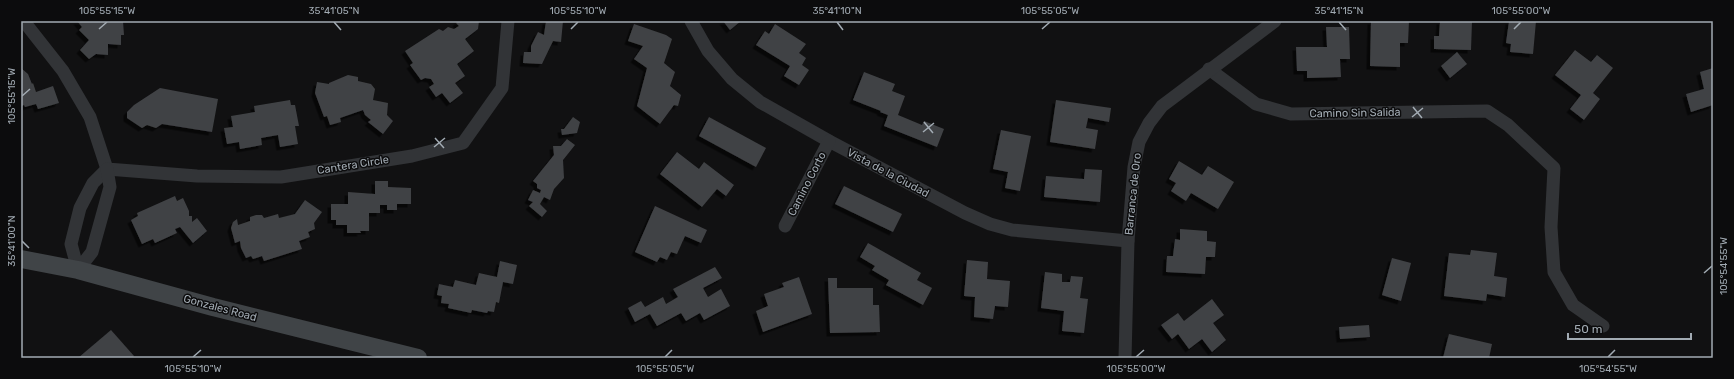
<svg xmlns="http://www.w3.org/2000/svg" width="1734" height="379" font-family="Rubik,sans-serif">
  <defs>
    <filter id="shadow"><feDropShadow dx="-3.5" dy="3.5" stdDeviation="0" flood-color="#0009"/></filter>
  </defs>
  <rect width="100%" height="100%" fill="#111112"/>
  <g fill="#404245" filter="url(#shadow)">
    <polygon points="77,21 123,21 124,35 121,35 121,45 108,44 108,55 96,54 89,59 80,50 89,40 79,30 82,27"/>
    <polygon points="458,21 479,21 478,29 465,39 474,51 457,64 465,76 455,83 463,93 450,103 442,93 436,97 429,87 434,84 431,79 425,78 421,80 410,65 413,63 405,51 439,29 443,31 448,27 454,29 459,26 456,23"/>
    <polygon points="546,21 563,21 561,42 553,41 542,64 523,63 524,52 531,52 531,46 538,32 544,35"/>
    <polygon points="723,21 741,21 730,30"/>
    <polygon points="1371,21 1409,21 1408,43 1400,43 1400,67 1370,66"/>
    <polygon points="1440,21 1472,21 1471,50 1434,49 1434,36 1439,36"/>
    <polygon points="1509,21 1536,21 1533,54 1510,52 1511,44 1506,43"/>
    <polygon points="634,24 666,35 672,39 664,63 675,72 670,86 681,95 678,106 674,105 660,124 637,106 647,68 634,59 643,46 628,41"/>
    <polygon points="775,24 806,44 799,53 806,58 802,65 809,70 799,85 784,76 790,66 756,45 765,31 769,34"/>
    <polygon points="1326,27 1349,27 1350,59 1340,59 1341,77 1307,78 1307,71 1297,71 1296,47 1327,47"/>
    <polygon points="1575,50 1591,62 1597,55 1613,68 1593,93 1600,99 1584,120 1570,109 1581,95 1555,75"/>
    <polygon points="1457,52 1467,64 1450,78 1441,66"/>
    <polygon points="21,68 28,74 32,84 33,83 36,92 53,86 59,103 38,109 36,104 25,107 24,105 21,106"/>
    <polygon points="1713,68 1713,105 1691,112 1686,94 1704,89 1700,72"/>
    <polygon points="864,72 895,84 892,91 905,96 898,115 922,125 924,121 944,129 937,147 884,126 888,115 880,112 881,111 853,100"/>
    <polygon points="348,75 358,77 358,81 371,84 375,89 373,100 388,103 387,115 393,121 383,134 368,122 371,120 365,115 363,110 340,118 341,122 330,125 327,116 324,117 315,93 317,82 329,84 329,83"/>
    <polygon points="160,88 218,99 212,132 162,124 156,128 147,125 142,128 127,118 127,112 134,105"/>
    <polygon points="290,100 291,105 295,105 299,126 295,126 298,144 280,147 278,135 261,138 262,145 240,149 239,142 227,144 224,128 233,127 231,116 255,112 254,106"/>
    <polygon points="1056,100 1111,108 1109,122 1088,118 1086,128 1098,130 1095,149 1050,142"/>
    <polygon points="573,117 580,122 577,133 562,135 561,129 564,129"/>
    <polygon points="709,117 766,148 756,167 699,136"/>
    <polygon points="1001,130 1031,136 1020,191 1005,188 1008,172 993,169"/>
    <polygon points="567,139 575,145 563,160 564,178 554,189 550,200 544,197 540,204 547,211 542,217 529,206 533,202 528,200 533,190 540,193 541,190 537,188 537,184 533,181 554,155 553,146 561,146"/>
    <polygon points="677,152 699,169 704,162 734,185 726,196 717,189 702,207 660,174"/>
    <polygon points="1179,161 1202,175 1208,166 1234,182 1218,209 1191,193 1186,201 1171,191 1176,183 1169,179"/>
    <polygon points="1085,169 1102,170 1100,202 1044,197 1046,176 1084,179"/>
    <polygon points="375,181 388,181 388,187 411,188 411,204 397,204 397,210 387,210 387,205 380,205 380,213 369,213 369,231 360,231 361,233 347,233 347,225 336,225 336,220 331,220 331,204 348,204 348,192 375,194"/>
    <polygon points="844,186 902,214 893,232 835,204"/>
    <polygon points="175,196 177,201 183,198 189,211 189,216 192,216 192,222 197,218 207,231 193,243 180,227 175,229 177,233 155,243 153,239 142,244 131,220 138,216 137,213"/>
    <polygon points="305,200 322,212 314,223 315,229 308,232 310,237 299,241 302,249 264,261 262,256 253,259 251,256 246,258 241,248 240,241 235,243 231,228 233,222 237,219 238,225 250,221 250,217 256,215 262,215 264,218 278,214 279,218 295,214"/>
    <polygon points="655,206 707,230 701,243 685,236 677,254 671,252 667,260 660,257 657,262 635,252"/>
    <polygon points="1180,229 1207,231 1207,241 1216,242 1215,257 1206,257 1205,274 1166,272 1167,256 1173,256 1175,239 1180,240"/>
    <polygon points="868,243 921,273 917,280 932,288 923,305 886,285 889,280 872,270 875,266 860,257"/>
    <polygon points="1471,250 1497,253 1494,276 1507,278 1505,297 1487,294 1486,301 1444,296 1449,253 1470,255"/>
    <polygon points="1392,258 1411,263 1401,301 1382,295"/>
    <polygon points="967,260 988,262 987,279 1010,281 1008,307 995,306 993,319 974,317 975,297 964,296"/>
    <polygon points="500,261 517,265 513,284 503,282 499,303 496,302 494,312 488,311 487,313 472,310 471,313 448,308 449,304 441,303 442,296 437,295 439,284 453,287 455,280 476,285 479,273 497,277"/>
    <polygon points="715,267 722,278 703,288 708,297 721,289 730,306 704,320 700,313 686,321 681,313 657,326 650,314 635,322 628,308 641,301 645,307 663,297 666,304 678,297 673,289"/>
    <polygon points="1045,272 1062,274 1062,282 1070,282 1071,276 1083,277 1080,298 1088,299 1084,333 1062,331 1064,311 1041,308"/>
    <polygon points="799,277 812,314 763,332 756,311 768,306 764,294 784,287 782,283"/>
    <polygon points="828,278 837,278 837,288 873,288 873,305 879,305 880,332 830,333"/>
    <polygon points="1212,299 1224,315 1213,323 1226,340 1212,352 1202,339 1189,349 1178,334 1172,339 1161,325 1178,313 1184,321"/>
    <polygon points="1369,325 1370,337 1340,339 1339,327"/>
    <polygon points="111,330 134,356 132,358 78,358"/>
    <polygon points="1449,334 1492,344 1489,358 1443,358"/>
  </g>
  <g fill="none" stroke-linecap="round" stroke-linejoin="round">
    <g stroke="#323437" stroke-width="13">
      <polyline points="26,21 26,24 63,71 90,117 107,169 197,176 281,177 412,156 463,143 502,88 508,21"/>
      <polyline points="691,21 708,51 732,79 760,102 829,141 965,213 990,224 1012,230 1128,241"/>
      <polyline points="1209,69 1256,104 1291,114 1487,111 1508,125 1554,168 1551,227 1554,272 1573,305 1603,326"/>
      <polyline points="785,226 829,141"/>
      <polyline points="78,270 71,244 80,208 93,183 107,169"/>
      <polyline points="78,270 92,252 110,187 107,169"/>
      <polyline points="1125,358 1128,241 1134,167 1139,142 1149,123 1162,106 1275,21"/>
    </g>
    <polyline stroke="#404447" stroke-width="18" points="21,259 78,270 213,307 418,358"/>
  </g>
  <path fill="none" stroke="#a2abb3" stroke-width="1.5" d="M 334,22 L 341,30M 837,22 L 843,30M 1339,22 L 1346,30M 99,29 L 107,22M 571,29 L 578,22M 1042,29 L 1050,22M 1514,29 L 1521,22M 22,96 L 30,89M 1413,107 L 1422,118M 1412,117 L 1423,108M 924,122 L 933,133M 923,132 L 934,123M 435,138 L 444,148M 434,147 L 445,138M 22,241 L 29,248M 1704,273 L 1712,266M 193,357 L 201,350M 665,357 L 672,350M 1136,357 L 1144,350M 1608,357 L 1615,350"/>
  <g text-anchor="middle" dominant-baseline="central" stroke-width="3" stroke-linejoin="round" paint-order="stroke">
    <g font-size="11" fill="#a2abb3" stroke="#0c0c0d">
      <text transform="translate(1355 113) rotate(-1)">Camino Sin Salida</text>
      <text transform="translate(353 165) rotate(-9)">Cantera Circle</text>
      <text transform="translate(888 173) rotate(28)">Vista de la Ciudad</text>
      <text transform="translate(807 184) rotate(-63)">Camino Corto</text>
      <text transform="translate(1133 194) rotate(-84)">Barranca de Oro</text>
      <text transform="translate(220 308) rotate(15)">Gonzales Road</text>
    </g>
  </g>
  <rect width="1734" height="379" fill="none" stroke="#0c0c0d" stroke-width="44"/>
  <path d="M1568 333v6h123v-6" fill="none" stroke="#a2abb3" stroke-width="2"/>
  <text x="1574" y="333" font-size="12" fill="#a2abb3" stroke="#0c0c0d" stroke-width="3" paint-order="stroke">50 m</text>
  <rect x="22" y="22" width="1690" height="335" fill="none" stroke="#a2abb3" stroke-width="1.5"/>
  <g font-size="10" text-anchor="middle" fill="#a2abb3">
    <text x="107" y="14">105°55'15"W</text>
    <text x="334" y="14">35°41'05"N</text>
    <text x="578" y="14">105°55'10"W</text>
    <text x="837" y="14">35°41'10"N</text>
    <text x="1050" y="14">105°55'05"W</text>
    <text x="1339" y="14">35°41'15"N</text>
    <text x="1521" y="14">105°55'00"W</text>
    <text transform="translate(11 96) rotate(-90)" y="4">105°55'15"W</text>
    <text transform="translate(11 241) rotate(-90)" y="4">35°41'00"N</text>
    <text transform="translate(1723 266) rotate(-90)" y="4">105°54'55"W</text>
    <text x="193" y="372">105°55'10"W</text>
    <text x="665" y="372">105°55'05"W</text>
    <text x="1136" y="372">105°55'00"W</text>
    <text x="1608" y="372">105°54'55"W</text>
  </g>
</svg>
